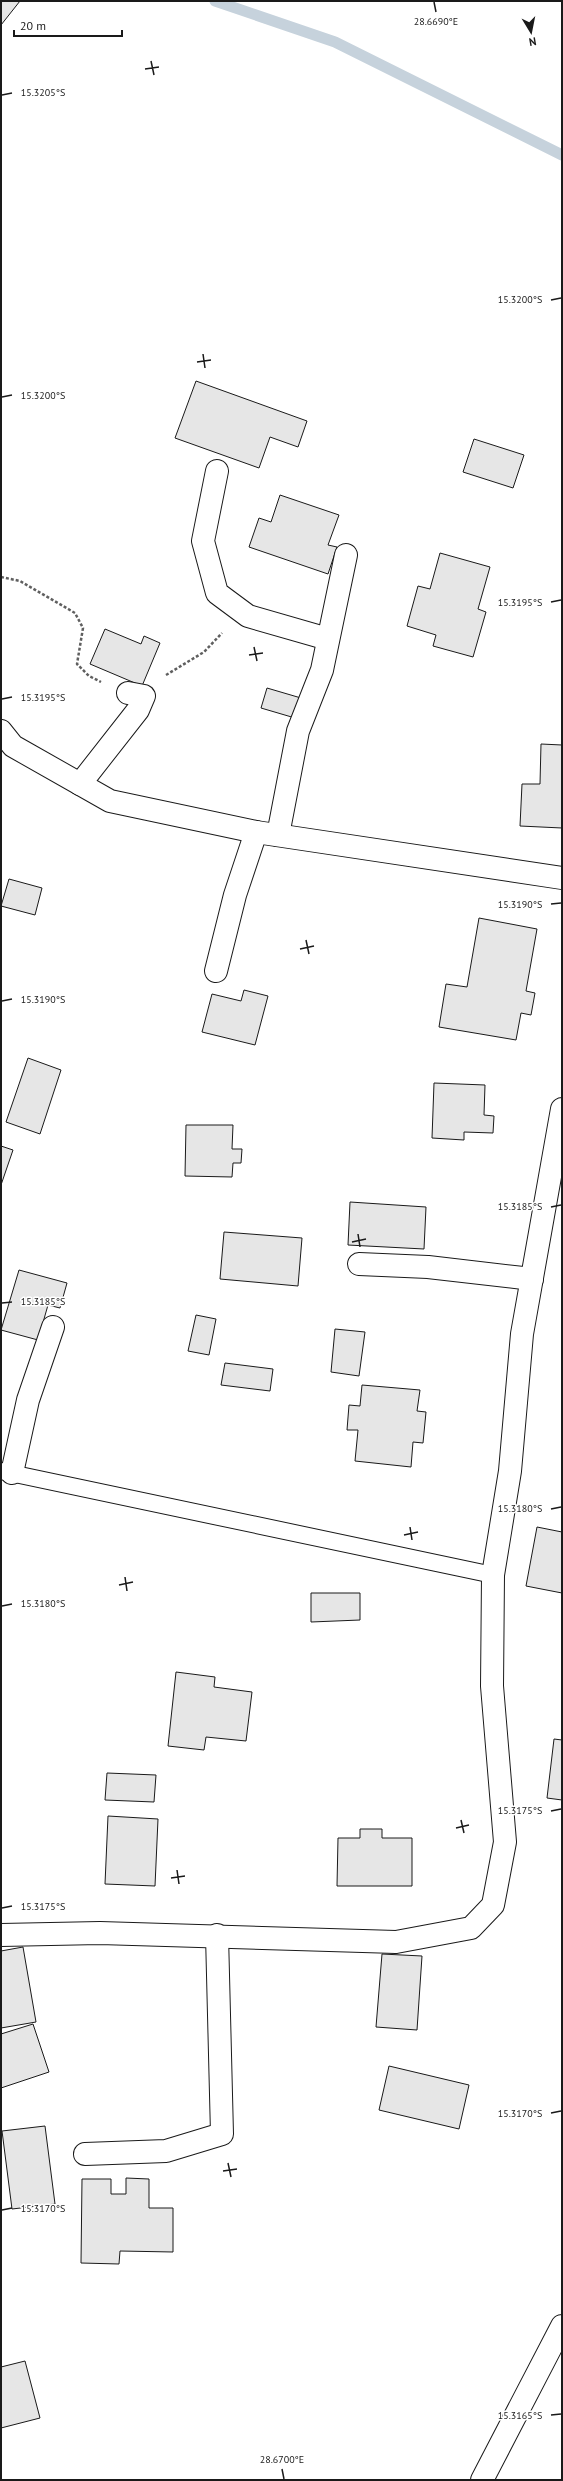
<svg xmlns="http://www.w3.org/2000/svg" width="563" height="2481" font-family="'PT Sans',sans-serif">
  <rect width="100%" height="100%" fill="#fff"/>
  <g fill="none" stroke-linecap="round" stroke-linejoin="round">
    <polyline stroke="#c6d2dc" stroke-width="11" points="215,1 335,42 562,155"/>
  </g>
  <g fill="#e6e6e6" stroke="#1a1a1a">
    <polygon points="1,1 20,1 1,25"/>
    <polygon points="196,381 307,421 298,447 270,437 259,468 175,438"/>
    <polygon points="474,439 524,455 513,488 463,472"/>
    <polygon points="280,495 339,515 328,545 337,547 328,574 249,547 259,518 271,522"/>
    <polygon points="440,553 490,567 478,609 486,612 473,657 433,646 436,635 407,626 418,586 430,589"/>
    <polygon points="105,629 141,644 144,636 160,643 142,686 90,664"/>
    <polygon points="267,688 301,698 295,718 261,708"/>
    <polygon points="541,744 562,745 562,828 520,826 522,784 540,784"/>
    <polygon points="9,879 42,888 35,915 1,906"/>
    <polygon points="479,918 537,929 526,991 535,993 531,1015 521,1013 516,1040 439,1027 446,984 467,987"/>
    <polygon points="244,990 268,996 255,1045 202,1032 212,994 241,1001"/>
    <polygon points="28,1058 61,1070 40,1134 6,1122"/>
    <polygon points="434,1083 485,1085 484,1115 494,1116 493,1133 464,1132 464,1140 432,1138"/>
    <polygon points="186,1125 233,1125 232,1149 242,1149 241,1163 233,1163 232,1177 185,1176"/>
    <polygon points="1,1146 13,1150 1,1185"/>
    <polygon points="350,1202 426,1207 424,1249 348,1245"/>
    <polygon points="224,1232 302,1238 298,1286 220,1279"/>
    <polygon points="19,1270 67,1283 60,1308 48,1305 38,1340 1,1330"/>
    <polygon points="196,1315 216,1319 209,1355 188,1351"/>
    <polygon points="335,1329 365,1332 359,1376 331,1372"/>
    <polygon points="225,1363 273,1369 270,1391 221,1385"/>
    <polygon points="362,1385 420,1390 417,1411 426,1412 423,1443 413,1442 411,1467 355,1461 358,1430 347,1430 349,1405 360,1406"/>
    <polygon points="537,1527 562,1532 562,1593 526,1586"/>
    <polygon points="311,1593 360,1593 360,1620 311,1622"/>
    <polygon points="176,1672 215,1677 214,1687 252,1692 246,1741 206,1737 204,1750 168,1746"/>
    <polygon points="554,1739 562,1740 562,1800 547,1798"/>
    <polygon points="107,1773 156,1775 154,1802 105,1800"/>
    <polygon points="108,1816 158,1819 155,1886 105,1884"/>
    <polygon points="360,1829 382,1829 382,1838 412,1838 412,1886 337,1886 338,1838 360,1838"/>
    <polygon points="23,1947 36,2022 1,2028 1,1951"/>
    <polygon points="382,1954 422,1956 417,2030 376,2027"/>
    <polygon points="33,2024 49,2072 1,2088 1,2034"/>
    <polygon points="389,2066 469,2085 459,2129 379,2110"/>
    <polygon points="45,2126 55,2204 12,2209 2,2131"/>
    <polygon points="126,2178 149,2179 149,2208 173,2208 173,2252 120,2251 119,2264 81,2263 82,2179 111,2179 111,2194 126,2194"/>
    <polygon points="25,2361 40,2418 1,2428 1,2367"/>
  </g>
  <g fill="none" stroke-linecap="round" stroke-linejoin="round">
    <g stroke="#1a1a1a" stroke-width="18">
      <polyline id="service" points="1,1471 493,1575"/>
    </g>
    <g stroke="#1a1a1a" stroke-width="24">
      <g id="minor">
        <polyline points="217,471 203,541 217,593 248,616 328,639"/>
        <polyline points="1,731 13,746 110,801 256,832 562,878"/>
        <polyline points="80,784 138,710 144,696 128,693"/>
        <polyline points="278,835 298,731 322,670 346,555"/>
        <polyline points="216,971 235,895 256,832"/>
        <polyline points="359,1264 428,1267 532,1279"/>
        <polyline points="12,1473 28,1400 53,1327"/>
        <polyline points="1,1935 100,1933 396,1942 471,1928 493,1905 505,1842 492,1686 493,1575 510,1471 522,1334 562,1109"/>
        <polyline points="85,2154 166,2151 222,2134 217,1935"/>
        <polyline points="482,2480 562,2326"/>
      </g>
    </g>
    <g stroke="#5f5f5f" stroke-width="2.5" stroke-dasharray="3 2" stroke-linecap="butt">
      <polyline points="1,577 20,581 75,613 83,628 77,664 89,676 101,682"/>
      <polyline points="166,675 204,652 222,633"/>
    </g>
    <use href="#service" stroke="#fff" stroke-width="16"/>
    <use href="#minor" stroke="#fff" stroke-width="22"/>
  </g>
  <path fill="none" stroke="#1a1a1a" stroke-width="1.5" d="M 434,2 L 436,12M 151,61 L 154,75M 145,69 L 159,67M 2,95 L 12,93M 551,300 L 561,298M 203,354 L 205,368M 197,362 L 211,360M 2,397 L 12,395M 551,602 L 561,600M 254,647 L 257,661M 249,655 L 263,653M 2,699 L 12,697M 551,904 L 561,903M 306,940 L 309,954M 300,949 L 314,946M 2,1001 L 12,999M 551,1207 L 561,1205M 358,1234 L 360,1247M 352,1242 L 366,1239M 2,1303 L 12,1302M 551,1509 L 561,1507M 410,1527 L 412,1540M 404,1535 L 418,1532M 125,1577 L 127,1591M 119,1585 L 133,1582M 2,1606 L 12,1604M 551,1811 L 561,1809M 461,1820 L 464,1833M 456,1828 L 469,1825M 177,1870 L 179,1884M 171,1878 L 185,1876M 2,1908 L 12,1906M 551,2113 L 561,2111M 228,2163 L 231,2177M 223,2171 L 237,2169M 2,2210 L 12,2208M 551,2415 L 561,2414M 282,2469 L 284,2479"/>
  <g font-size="10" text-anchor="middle" fill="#1a1a1a" stroke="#fff" stroke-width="3" stroke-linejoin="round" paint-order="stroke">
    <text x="436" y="25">28.6690°E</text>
    <text x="43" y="96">15.3205°S</text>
    <text x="520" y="303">15.3200°S</text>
    <text x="43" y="399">15.3200°S</text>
    <text x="520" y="606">15.3195°S</text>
    <text x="43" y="701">15.3195°S</text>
    <text x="520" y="908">15.3190°S</text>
    <text x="43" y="1003">15.3190°S</text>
    <text x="520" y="1210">15.3185°S</text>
    <text x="43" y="1305">15.3185°S</text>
    <text x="520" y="1512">15.3180°S</text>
    <text x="43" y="1607">15.3180°S</text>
    <text x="520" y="1814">15.3175°S</text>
    <text x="43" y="1910">15.3175°S</text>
    <text x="520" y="2117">15.3170°S</text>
    <text x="43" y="2212">15.3170°S</text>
    <text x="520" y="2419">15.3165°S</text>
    <text x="282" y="2463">28.6700°E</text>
  </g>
  <rect width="563" height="2481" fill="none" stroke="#1a1a1a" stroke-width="4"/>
  <g transform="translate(531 32) rotate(170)" stroke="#ffffff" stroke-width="3" paint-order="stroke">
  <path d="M0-3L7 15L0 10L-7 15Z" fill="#1a1a1a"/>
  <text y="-6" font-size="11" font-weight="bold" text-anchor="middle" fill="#1a1a1a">N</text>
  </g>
  <path d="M14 30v6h108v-6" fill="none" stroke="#1a1a1a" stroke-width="2"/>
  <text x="20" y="30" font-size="12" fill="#1a1a1a" stroke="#ffffff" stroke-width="3" paint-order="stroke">20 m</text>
</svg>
